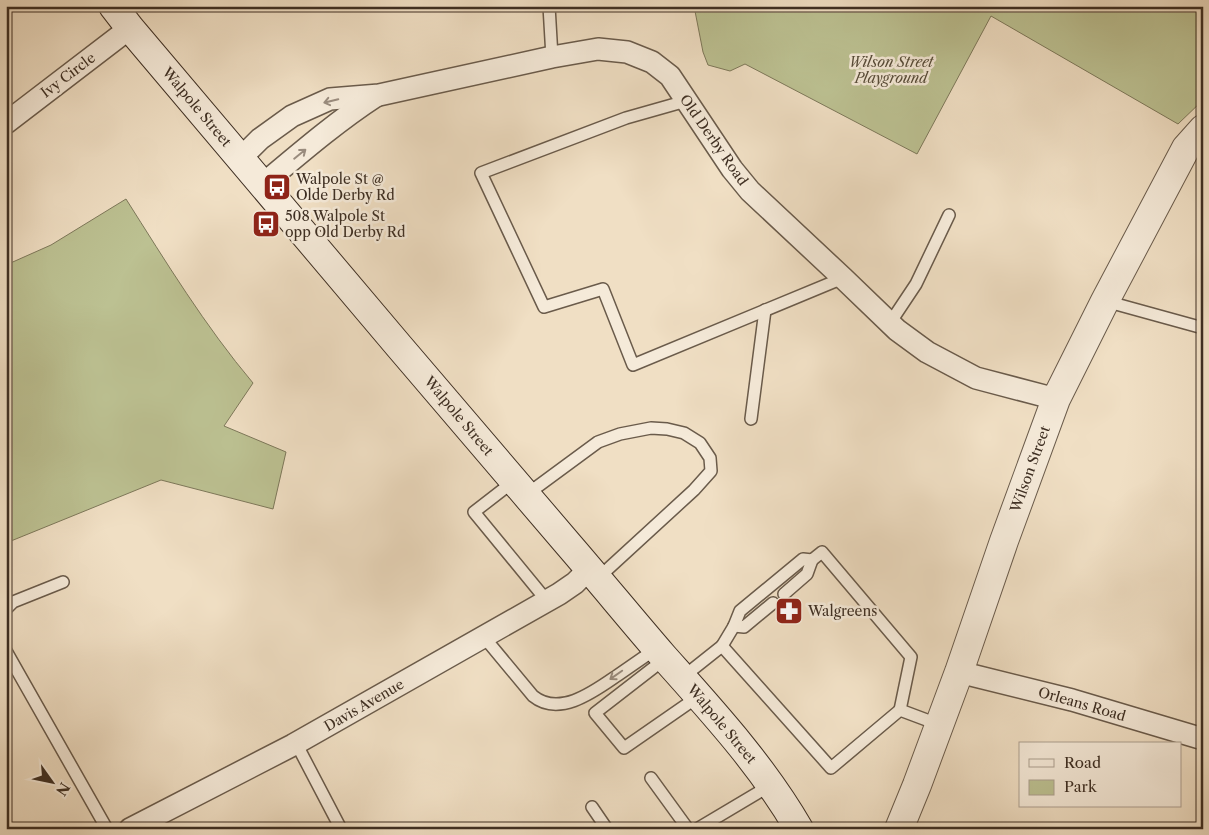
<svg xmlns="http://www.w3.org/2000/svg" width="1209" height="835" font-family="'Libre Caslon Text',serif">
  <rect width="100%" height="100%" fill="#f0dfc4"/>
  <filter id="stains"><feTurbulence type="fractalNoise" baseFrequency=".004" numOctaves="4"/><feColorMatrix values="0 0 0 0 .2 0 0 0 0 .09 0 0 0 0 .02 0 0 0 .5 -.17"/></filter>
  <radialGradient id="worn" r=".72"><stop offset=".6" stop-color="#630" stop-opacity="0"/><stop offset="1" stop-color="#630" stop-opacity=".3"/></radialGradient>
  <g fill="#bcc192" stroke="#7d785a">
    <polygon points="694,6 1203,6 1203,100 1178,124 991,16 917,154 745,64 730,71 708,65 703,52"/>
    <path d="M 126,199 C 166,262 205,326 253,383 L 224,426 L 286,452 L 273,509 L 161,480 L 6,543 L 6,265 L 51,245 Z"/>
  </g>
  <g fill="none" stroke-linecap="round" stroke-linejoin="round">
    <g stroke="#6a5b4b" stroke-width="14">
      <g id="service">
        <polyline points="549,6 552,57"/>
        <polyline points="686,101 626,118 481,173 544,307 603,289 633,365 843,278"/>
        <polyline points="1105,301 1203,328"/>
        <polyline points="890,323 916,284 949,215"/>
        <polyline points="751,419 765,310"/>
        <polyline points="514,481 474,512 547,601"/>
        <polyline points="526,495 598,442 620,434 651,428 667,429 684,433 700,443 710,458 711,471 694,490 597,579"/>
        <polyline points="784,594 807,574 812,560"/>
        <polyline points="6,609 13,602 63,582"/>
        <polyline points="734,626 744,627 773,603"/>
        <path d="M 484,637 L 533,696 C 560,718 596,690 618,675 C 631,666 644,657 657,648"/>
        <polyline points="722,646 734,626 740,611 803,559 812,560 822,552 911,657 900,710"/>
        <polyline points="6,651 107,829"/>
        <polyline points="666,658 595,713 624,748 699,696"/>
        <polyline points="683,677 722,646 831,768 900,710 940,725"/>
        <polyline points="296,743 341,829"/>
        <polyline points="651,778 688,829"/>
        <polyline points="592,807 607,829"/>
        <polyline points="697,829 771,785"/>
      </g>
    </g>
    <g stroke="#6a5b4b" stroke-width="24">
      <g id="minor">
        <polyline points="6,123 130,28"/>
        <polyline points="240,159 260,139 292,116 330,99 379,95 552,57 598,49 627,52 652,62 670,76 732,169 750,191 843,278 897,330 927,352 976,378 1056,399"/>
        <path d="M 262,185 C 299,154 336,122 376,96"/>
        <polyline points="959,672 1072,700 1203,739"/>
        <polyline points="130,829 293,745 559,594 575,583 589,569"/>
      </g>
    </g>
    <g stroke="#6a5b4b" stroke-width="30">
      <polyline id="tertiary" points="899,829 917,785 959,672 1004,541 1056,399 1105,301 1186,148 1203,129"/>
    </g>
    <g stroke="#3e2f23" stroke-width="30">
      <path id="secondary" d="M 113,6 L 130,28 C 275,200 421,373 568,544 C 600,581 631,619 663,656 C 712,711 762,765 799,829"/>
    </g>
    <use href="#service" stroke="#f5ead9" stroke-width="11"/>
    <use href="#minor" stroke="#f5ead9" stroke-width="21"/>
    <use href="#tertiary" stroke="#f5ead9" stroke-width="28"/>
    <use href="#secondary" stroke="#f5ead9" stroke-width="28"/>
  </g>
  <defs><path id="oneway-shaft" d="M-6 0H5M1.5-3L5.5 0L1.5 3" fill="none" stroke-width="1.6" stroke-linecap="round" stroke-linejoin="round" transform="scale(1.25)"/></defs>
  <g stroke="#9a8c7e">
    <use href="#oneway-shaft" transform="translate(331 101) rotate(166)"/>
    <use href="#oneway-shaft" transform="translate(300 154) rotate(-39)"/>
    <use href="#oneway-shaft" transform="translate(616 675) rotate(145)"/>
  </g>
  <defs>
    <g id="bus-square" transform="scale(1.4375)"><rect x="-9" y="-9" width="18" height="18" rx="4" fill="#8f2418" stroke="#f5ead9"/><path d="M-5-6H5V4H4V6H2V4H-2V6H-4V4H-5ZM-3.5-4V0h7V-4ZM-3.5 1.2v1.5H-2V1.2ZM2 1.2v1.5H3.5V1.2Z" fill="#fff"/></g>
    <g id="pharmacy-square" transform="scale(1.4375)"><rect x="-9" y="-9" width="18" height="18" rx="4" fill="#8f2418" stroke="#f5ead9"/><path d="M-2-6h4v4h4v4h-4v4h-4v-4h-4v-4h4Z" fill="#fff"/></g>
  </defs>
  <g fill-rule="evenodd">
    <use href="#bus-square" x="277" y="187"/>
    <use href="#bus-square" x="266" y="224"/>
    <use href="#pharmacy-square" x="789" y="611"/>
  </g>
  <g text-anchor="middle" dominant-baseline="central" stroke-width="5" stroke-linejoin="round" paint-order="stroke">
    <g font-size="14" font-style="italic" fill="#574c39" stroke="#f5ead9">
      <text x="891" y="62">Wilson Street<tspan x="891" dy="16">Playground</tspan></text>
    </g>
    <g font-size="14" fill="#3e2f23" stroke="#f5ead9">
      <text transform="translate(68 75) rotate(-37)">Ivy Circle</text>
      <text transform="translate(197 107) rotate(50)">Walpole Street</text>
      <text transform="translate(714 140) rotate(55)">Old Derby Road</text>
      <text transform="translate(459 416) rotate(50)">Walpole Street</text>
      <text transform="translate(1030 469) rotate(-70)">Wilson Street</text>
      <text transform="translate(1082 704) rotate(16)">Orleans Road</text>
      <text transform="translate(364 705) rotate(-30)">Davis Avenue</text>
      <text transform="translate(722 724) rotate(50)">Walpole Street</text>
    </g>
    <g font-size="14" fill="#3e2f23" stroke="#f5ead9" text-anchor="start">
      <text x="296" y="179">Walpole St @<tspan x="296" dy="16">Olde Derby Rd</tspan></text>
      <text x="285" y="216">508 Walpole St<tspan x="285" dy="16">opp Old Derby Rd</tspan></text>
      <text x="808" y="611">Walgreens</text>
    </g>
  </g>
  <rect width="1209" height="835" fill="none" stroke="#f0dfc4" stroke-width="25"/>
  <rect x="8" y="8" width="1194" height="820" fill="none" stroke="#3e2f23" stroke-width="2.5"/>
  <rect x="12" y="12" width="1184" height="810" fill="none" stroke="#3e2f23"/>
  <rect x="1019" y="742" width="162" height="65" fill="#f5ead9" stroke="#ac9f90"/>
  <rect x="1029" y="759" width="25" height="8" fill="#f5ead9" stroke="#ac9f90"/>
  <text x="1064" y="768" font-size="15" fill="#3e2f23">Road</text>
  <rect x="1029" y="780" width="25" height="15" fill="#bcc192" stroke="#ac9f90"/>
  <text x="1064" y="792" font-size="15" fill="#3e2f23">Park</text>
  <g transform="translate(52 782) rotate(123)" stroke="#f5ead9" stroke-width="4" paint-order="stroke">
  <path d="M0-4L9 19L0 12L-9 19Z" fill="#3e2f23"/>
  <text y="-8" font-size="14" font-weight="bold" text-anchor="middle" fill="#3e2f23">N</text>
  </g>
  <rect width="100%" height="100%" filter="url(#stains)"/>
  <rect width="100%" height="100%" fill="url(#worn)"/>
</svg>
